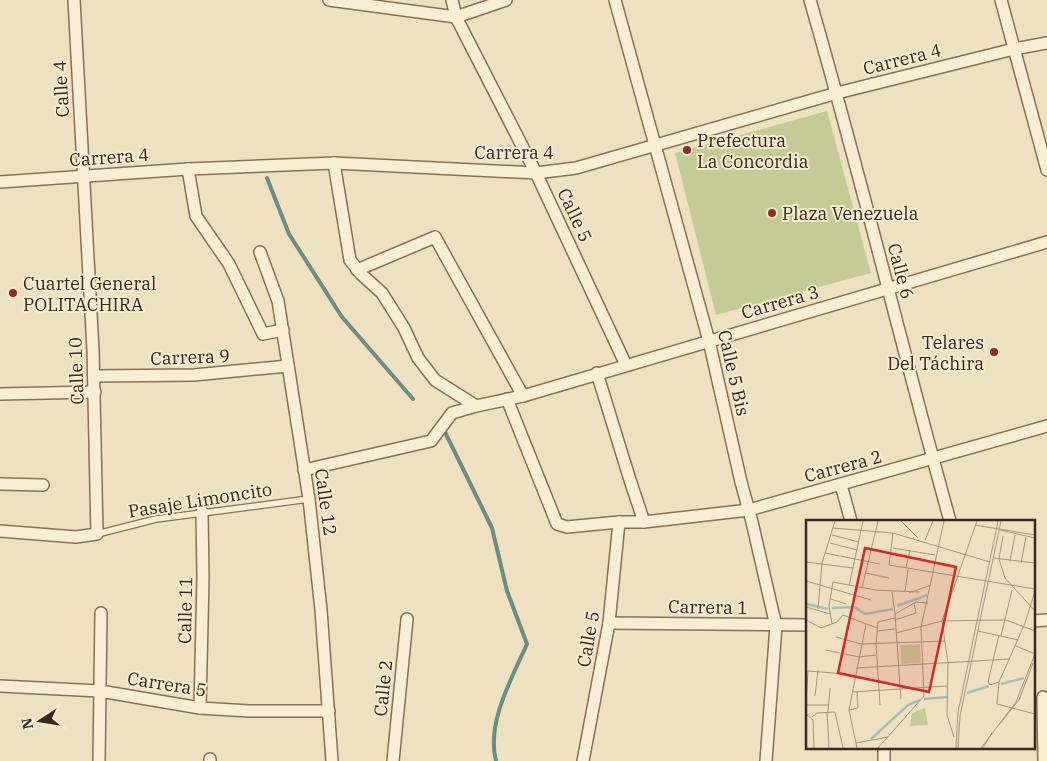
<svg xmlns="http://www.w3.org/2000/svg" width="1047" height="761" font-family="'IBM Plex Serif',serif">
  <rect width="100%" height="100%" fill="#ede1c0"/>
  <polygon fill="#c4cb94" points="827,111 871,273 716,315 675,153"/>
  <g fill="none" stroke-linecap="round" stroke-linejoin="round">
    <g stroke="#6a8d85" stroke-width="4">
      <polyline points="267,178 289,234 342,317 413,399"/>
      <path d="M 444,430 L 492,528 L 507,591 L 527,644 C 512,678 486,723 496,761"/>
    </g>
    <g stroke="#867158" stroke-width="8">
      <polyline id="lane" points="97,534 156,519 309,499"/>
    </g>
    <g stroke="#867158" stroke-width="14">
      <g id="street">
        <polyline points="329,0 456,17 506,0"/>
        <polyline points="452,0 456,17 536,173 626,365"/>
        <polyline points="615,0 709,341 741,482 752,522 776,626 766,761"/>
        <path d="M 810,0 C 860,173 902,348 950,521"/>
        <polyline points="1001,0 1047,170"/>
        <polyline points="334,163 350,260 361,274 382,293 404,328 418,358 435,380 476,406 523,396 1047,242"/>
        <polyline points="188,169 196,216 229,264 263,334 283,330"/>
        <polyline points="0,182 188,169 334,163 536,173 576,168 837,93 1014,49 1047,43"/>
        <polyline points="260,252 278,301 309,499 321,610 332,761"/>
        <polyline points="357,270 435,237 523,396"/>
        <polyline points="597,373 630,480 644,522"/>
        <polyline points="94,376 194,375 288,366"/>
        <polyline points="0,394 95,392"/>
        <polyline points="507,399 557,524 567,527 619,522 644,522 749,510 1047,426"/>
        <polyline points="304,470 431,441 452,413 476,406"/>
        <polyline points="0,484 43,485"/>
        <polyline points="841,485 851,521"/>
        <polyline points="0,531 76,537 97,534 93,350 74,0"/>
        <polyline points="1033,621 1047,620"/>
        <polyline points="609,623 807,625"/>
        <polyline points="0,686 100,691 200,708 249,711 329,711"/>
        <polyline points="1043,697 1044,761"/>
        <polyline points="200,708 203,578 202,512"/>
        <polyline points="884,747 884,761"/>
        <polyline points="99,761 101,613"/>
        <polyline points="210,761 210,759"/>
        <polyline points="393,761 407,619"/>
        <polyline points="583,761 609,623 619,522"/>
      </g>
    </g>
    <use href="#lane" stroke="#f8eed3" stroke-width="5.5"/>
    <use href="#street" stroke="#f8eed3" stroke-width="11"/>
  </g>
  <g fill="#952929" stroke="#f5ebd0" stroke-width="2">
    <circle cx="687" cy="150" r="5"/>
    <circle cx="772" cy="213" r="5"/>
    <circle cx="13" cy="293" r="5"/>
    <circle cx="994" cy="352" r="5"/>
  </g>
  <g text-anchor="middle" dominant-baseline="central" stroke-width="4" stroke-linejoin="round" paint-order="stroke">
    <g font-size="18" fill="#36291d" stroke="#f5ebd0">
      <text transform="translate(902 59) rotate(-14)">Carrera 4</text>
      <text transform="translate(61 89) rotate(-93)">Calle 4</text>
      <text x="514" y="152">Carrera 4</text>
      <text transform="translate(109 157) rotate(-4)">Carrera 4</text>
      <text transform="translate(575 215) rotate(65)">Calle 5</text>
      <text transform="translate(901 271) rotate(75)">Calle 6</text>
      <text transform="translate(780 302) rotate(-16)">Carrera 3</text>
      <text transform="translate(190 357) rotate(-2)">Carrera 9</text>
      <text transform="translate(76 371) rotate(-92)">Calle 10</text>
      <text transform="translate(734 373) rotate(77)">Calle 5 Bis</text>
      <text transform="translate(843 466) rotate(-15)">Carrera 2</text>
      <text transform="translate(200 500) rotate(-9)">Pasaje Limoncito</text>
      <text transform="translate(326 502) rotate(82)">Calle 12</text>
      <text transform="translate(708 607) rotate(1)">Carrera 1</text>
      <text transform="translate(185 610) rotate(-89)">Calle 11</text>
      <text transform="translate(588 639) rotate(-80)">Calle 5</text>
      <text transform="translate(167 684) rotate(9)">Carrera 5</text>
      <text transform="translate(383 688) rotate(-84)">Calle 2</text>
    </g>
    <g font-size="18" fill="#36291d" stroke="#f5ebd0" text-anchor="start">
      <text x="697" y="140">Prefectura<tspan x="697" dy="21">La Concordia</tspan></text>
      <text x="782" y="213">Plaza Venezuela</text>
      <text x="23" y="283">Cuartel General<tspan x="23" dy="21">POLITACHIRA</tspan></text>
      <text x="984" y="342" text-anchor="end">Telares<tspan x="984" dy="21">Del Táchira</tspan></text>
    </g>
  </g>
  <g transform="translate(806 520)">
    <rect width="229" height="229" fill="#ede1c0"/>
    <path d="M 114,124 L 115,143 L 95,144 L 94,125 ZM 119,188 L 122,205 L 104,206 L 106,193 Z" fill="#c4cb94"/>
    <path fill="none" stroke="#a3c0b8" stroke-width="2.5" d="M 0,84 L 22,89M 91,86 L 121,75M 26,88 L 48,87 L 59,94 L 87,89M 195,164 L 218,158M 161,173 L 183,166M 118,179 L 141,177M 65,219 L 102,185 L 114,180"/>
    <path fill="none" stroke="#a4977f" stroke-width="1" d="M 95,1 L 112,18M 169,5 L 229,15M 27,8 L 87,13 L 184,42M 194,10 L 229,18M 87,13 L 83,45 L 229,69M 26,15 L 53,22M 197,16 L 193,39 L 199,58 L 229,91M 119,20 L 127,1M 24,23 L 51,30M 87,28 L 129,35M 19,33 L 74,44M 188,38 L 229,43M 204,41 L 209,15M 0,42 L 47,48M 215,43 L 220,17M 100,48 L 104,30M 60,53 L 83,58M 0,61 L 65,80M 43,66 L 57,1M 56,68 L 72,1M 229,71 L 219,103 L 193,162 L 191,184 L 229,194M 86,72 L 89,94M 99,72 L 102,49M 103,73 L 125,65M 25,79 L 40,84M 0,87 L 24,94M 12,89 L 16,43 L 29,1M 0,100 L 15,108 L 31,102 L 37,95 L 71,108M 89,100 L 110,93 L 108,83M 26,104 L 23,86 L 27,62 L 69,70 L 113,72M 71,111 L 89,109M 172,111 L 212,120M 90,113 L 136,101 L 200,100 L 229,111M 195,116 L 206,70M 30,117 L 55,124 L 139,121M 210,126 L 229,134M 20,130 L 53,137 L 70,135M 50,148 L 204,139M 193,162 L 184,165 L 182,162 L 193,115M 46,172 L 141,166M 9,176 L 12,150M 95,179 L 89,94 L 110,82 L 122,83M 0,181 L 2,151 L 40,154M 0,185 L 22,185M 74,185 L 70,124 L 72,102 L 89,98M 43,190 L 52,188 L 51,172M 21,192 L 23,228M 22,192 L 24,168M 0,194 L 7,200 L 8,228M 6,197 L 11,193 L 29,192 L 37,228M 193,205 L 213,180 L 227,143M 148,217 L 141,195 L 142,143 L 136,101 L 171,1M 50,223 L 82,217M 51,228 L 43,190 L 60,104M 72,228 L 118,176 L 115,107 L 138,1M 150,228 L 152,192 L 192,1M 152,228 L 154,196 L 195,1M 175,228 L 210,182 L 229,134M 177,228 L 186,213"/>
    <path fill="#d62828" fill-opacity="0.15" stroke="#d62828" stroke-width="2.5" d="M 59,28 L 150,47 L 123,172 L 32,153 Z"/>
    <rect width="229" height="229" fill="none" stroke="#36291d" stroke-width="2.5"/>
  </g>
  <g transform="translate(40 721) rotate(258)" stroke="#f5ebd0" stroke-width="4" paint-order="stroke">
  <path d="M0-4L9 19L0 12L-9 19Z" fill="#36291d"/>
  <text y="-8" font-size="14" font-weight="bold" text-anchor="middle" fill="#36291d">N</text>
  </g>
</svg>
